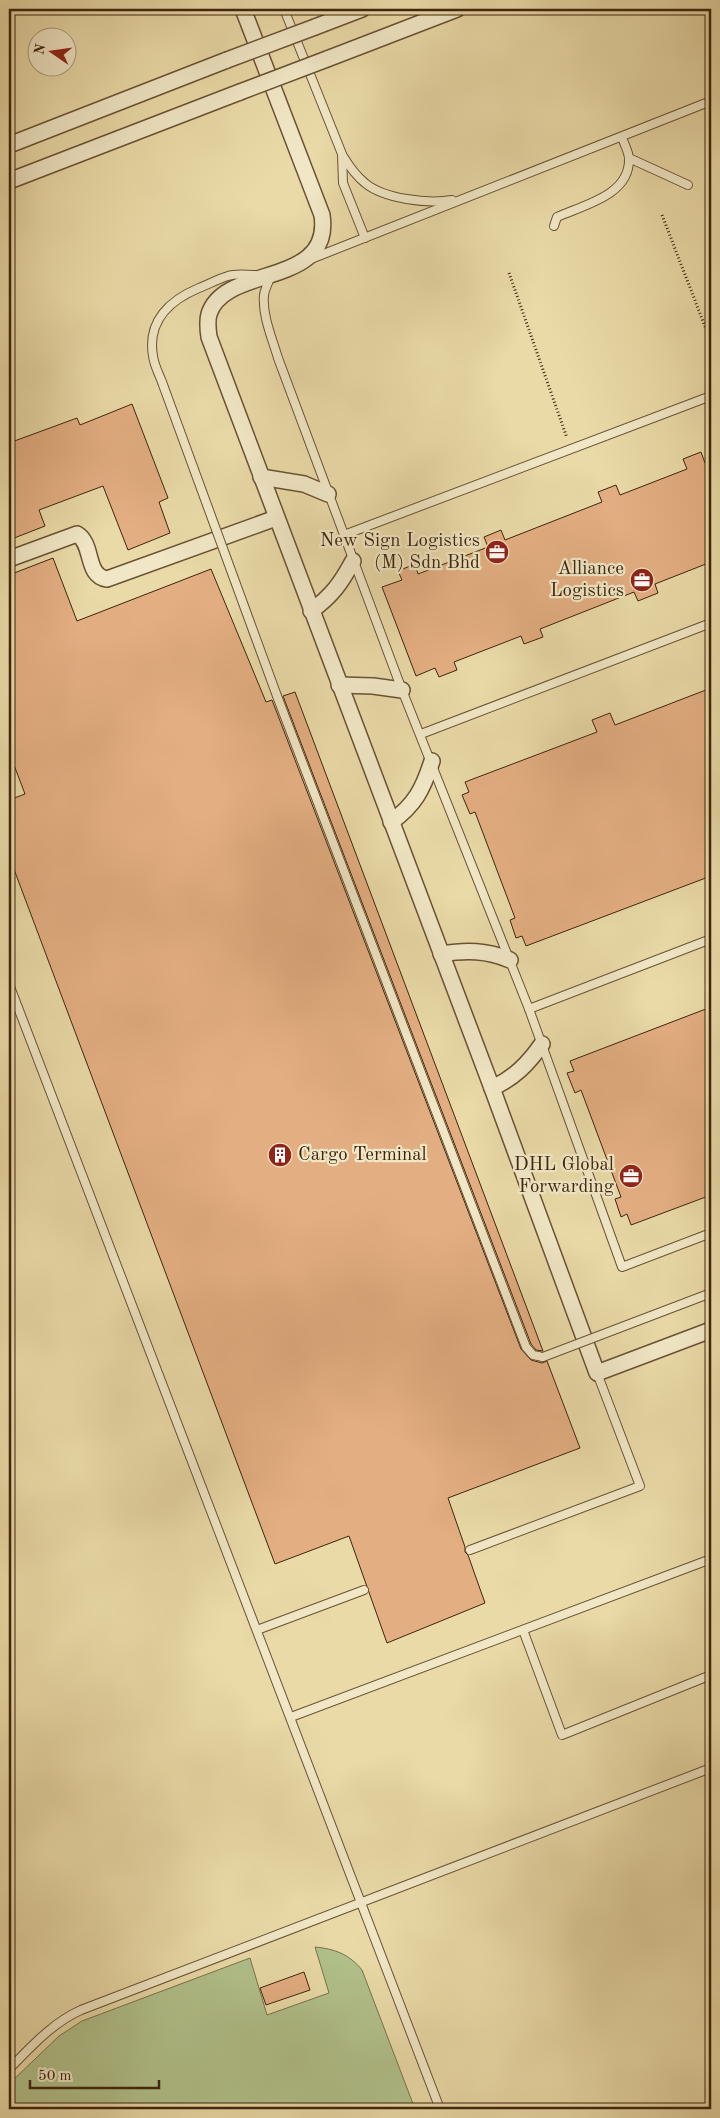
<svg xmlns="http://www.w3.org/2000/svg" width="720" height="2118" font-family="'Old Standard TT',serif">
  <rect width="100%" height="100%" fill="#e9daa7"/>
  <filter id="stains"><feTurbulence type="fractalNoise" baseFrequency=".004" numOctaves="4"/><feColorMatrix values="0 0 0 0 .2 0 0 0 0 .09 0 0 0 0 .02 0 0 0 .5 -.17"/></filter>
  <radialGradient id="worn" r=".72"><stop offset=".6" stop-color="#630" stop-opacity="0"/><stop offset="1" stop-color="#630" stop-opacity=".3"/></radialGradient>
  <path fill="#b1c18b" stroke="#78734c" d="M 315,1947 C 335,1949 349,1954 362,1970 L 415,2109 L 9,2109 L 9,2084 L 59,2036 L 82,2021 L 250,1958 L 267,2015 L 329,1993 Z"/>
  <g fill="#e3ae82" stroke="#3e250e">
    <polygon points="132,404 168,498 159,502 170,533 128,550 103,486 39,510 45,526 9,540 9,443 77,418 80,425"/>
    <polygon points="701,452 705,463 711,460 711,562 655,584 658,593 638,601 634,592 540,629 543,637 524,644 521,636 454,662 457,670 439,677 435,668 416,676 382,587 402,580 398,571 415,564 418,574 488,547 484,537 501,530 505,540 602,502 598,492 616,485 620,495 687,469 683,459"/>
    <polygon points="53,558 77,621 211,569 266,702 272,700 521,1349 531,1360 542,1363 547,1361 580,1448 448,1498 465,1547 465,1552 468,1555 485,1603 387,1643 349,1536 275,1564 9,856 9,800 25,794 9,752 9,575"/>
    <polygon points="711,688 711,876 526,946 522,936 516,938 510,920 515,918 475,812 470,814 462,795 469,792 465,782 597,732 592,720 610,713 615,725"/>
    <polygon points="295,692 543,1351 536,1350 531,1344 283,696"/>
    <polygon points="711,1007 711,1195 631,1225 627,1214 621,1217 615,1199 621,1197 581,1090 575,1093 567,1073 574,1071 570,1061"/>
    <polygon points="304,1972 310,1990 266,2005 260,1988"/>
  </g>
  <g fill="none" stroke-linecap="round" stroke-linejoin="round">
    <g stroke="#695234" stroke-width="10">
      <g id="lane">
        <polyline points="284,9 342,154 343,183 365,238"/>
        <path d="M 343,156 C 349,166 355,175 365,183 C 384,199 428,204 452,200"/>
        <polyline points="629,158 688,185"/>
        <path d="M 554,226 L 557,217 C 584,205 630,195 629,159 C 629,152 624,144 622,137"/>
        <polyline points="311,259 711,101"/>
        <path d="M 271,275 C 269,282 265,288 264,295 C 262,315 272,338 278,358 L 402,690 L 529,1009 L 622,1267 L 711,1233"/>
        <path d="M 162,382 C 159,374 154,365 153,356 C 147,321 170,300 199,288 C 209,284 218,279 228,276 C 236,273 247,275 255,275"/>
        <polyline points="344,535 711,396"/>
        <polyline points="277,696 526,1347 533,1355 543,1357"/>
        <polyline points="421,734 711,623"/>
        <polyline points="9,984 440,2109"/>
        <polyline points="529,1009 711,939"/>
        <polyline points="470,1550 640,1486 597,1373"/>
        <polyline points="257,1630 364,1590"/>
        <polyline points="523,1630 562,1735 711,1675"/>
        <polyline points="291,1717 711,1559"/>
        <path d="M 9,2069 C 31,2047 52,2023 81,2010 L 711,1768"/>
      </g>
    </g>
    <g stroke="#695234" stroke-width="18">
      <g id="street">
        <path d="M 243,9 L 322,215 C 333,288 225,264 209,314 C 207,321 208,330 209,337 L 492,1088 L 597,1373 L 711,1330"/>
        <polyline points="315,27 362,9"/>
        <polyline points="327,59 457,9"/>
        <polyline points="9,145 227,60"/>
        <polyline points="9,181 240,92"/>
        <polyline points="261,477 304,484 328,494"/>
        <path d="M 9,559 L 77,534 C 94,544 85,576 107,579 L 276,518"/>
        <path d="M 311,611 C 332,596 341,583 353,561"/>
        <polyline points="339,685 373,686 402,690"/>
        <path d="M 391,822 C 415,805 423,789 432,761"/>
        <path d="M 441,954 C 466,950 487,950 510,960"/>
        <path d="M 492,1088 C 514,1078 528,1064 542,1044"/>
      </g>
    </g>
    <g stroke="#3e250e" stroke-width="3" stroke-dasharray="1 2.5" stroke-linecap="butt">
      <polyline points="662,215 711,342"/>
      <polyline points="509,273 567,438"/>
    </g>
    <use href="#lane" stroke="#f1e7c6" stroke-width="8"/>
    <use href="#street" stroke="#f1e7c6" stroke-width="15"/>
    <g stroke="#695234" stroke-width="10" stroke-linecap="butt">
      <g id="lane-bridge">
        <polyline points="162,382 277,696"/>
        <polyline points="543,1357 711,1293"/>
      </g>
    </g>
    <g stroke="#695234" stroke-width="18" stroke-linecap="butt">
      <g id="street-bridge">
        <polyline points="227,60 315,27"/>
        <polyline points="240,92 327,59"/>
      </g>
    </g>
    <use href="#lane-bridge" stroke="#f1e7c6" stroke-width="8"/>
    <use href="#street-bridge" stroke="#f1e7c6" stroke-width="15"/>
  </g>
  <defs>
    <g id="office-disc" transform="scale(1.25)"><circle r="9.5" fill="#8f2418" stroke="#f1e7c6"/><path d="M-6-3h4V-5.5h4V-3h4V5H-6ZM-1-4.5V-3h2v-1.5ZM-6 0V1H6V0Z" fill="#fff"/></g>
    <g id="building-disc" transform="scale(1.25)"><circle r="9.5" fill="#8f2418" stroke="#f1e7c6"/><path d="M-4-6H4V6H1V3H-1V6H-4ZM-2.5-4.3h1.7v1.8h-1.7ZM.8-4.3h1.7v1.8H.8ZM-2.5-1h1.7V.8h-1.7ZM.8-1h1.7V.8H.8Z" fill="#fff"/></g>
  </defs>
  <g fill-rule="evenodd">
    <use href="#office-disc" x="497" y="552"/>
    <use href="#office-disc" x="642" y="580"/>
    <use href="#building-disc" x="280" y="1155"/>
    <use href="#office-disc" x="631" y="1176"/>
  </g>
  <g text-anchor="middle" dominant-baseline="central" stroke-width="4.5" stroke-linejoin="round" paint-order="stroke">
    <g font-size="19" fill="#3e250e" stroke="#f1e7c6" text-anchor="end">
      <text x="480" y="541">New Sign Logistics<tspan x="480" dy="22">(M) Sdn Bhd</tspan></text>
      <text x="624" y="569">Alliance<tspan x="624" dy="22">Logistics</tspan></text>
      <text x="298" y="1155" text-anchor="start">Cargo Terminal</text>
      <text x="614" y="1165">DHL Global<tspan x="614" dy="22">Forwarding</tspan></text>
    </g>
  </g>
  <rect width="720" height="2118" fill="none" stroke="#e9daa7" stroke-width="30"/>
  <rect x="10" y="10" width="700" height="2098" fill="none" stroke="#3e250e" stroke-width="2.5"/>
  <rect x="15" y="15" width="690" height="2088" fill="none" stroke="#3e250e"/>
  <g transform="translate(52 52) rotate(283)"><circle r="24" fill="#f1e7c6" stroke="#a9997c"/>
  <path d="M0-4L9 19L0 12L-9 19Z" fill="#8f2418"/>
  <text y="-8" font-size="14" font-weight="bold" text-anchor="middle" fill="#3e250e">N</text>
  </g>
  <path d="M30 2080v8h129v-8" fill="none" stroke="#3e250e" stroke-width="2.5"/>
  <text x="38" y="2080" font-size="15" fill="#3e250e" stroke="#f1e7c6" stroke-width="4" paint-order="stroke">50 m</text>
  <rect width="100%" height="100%" filter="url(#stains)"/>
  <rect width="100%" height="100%" fill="url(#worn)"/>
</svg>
